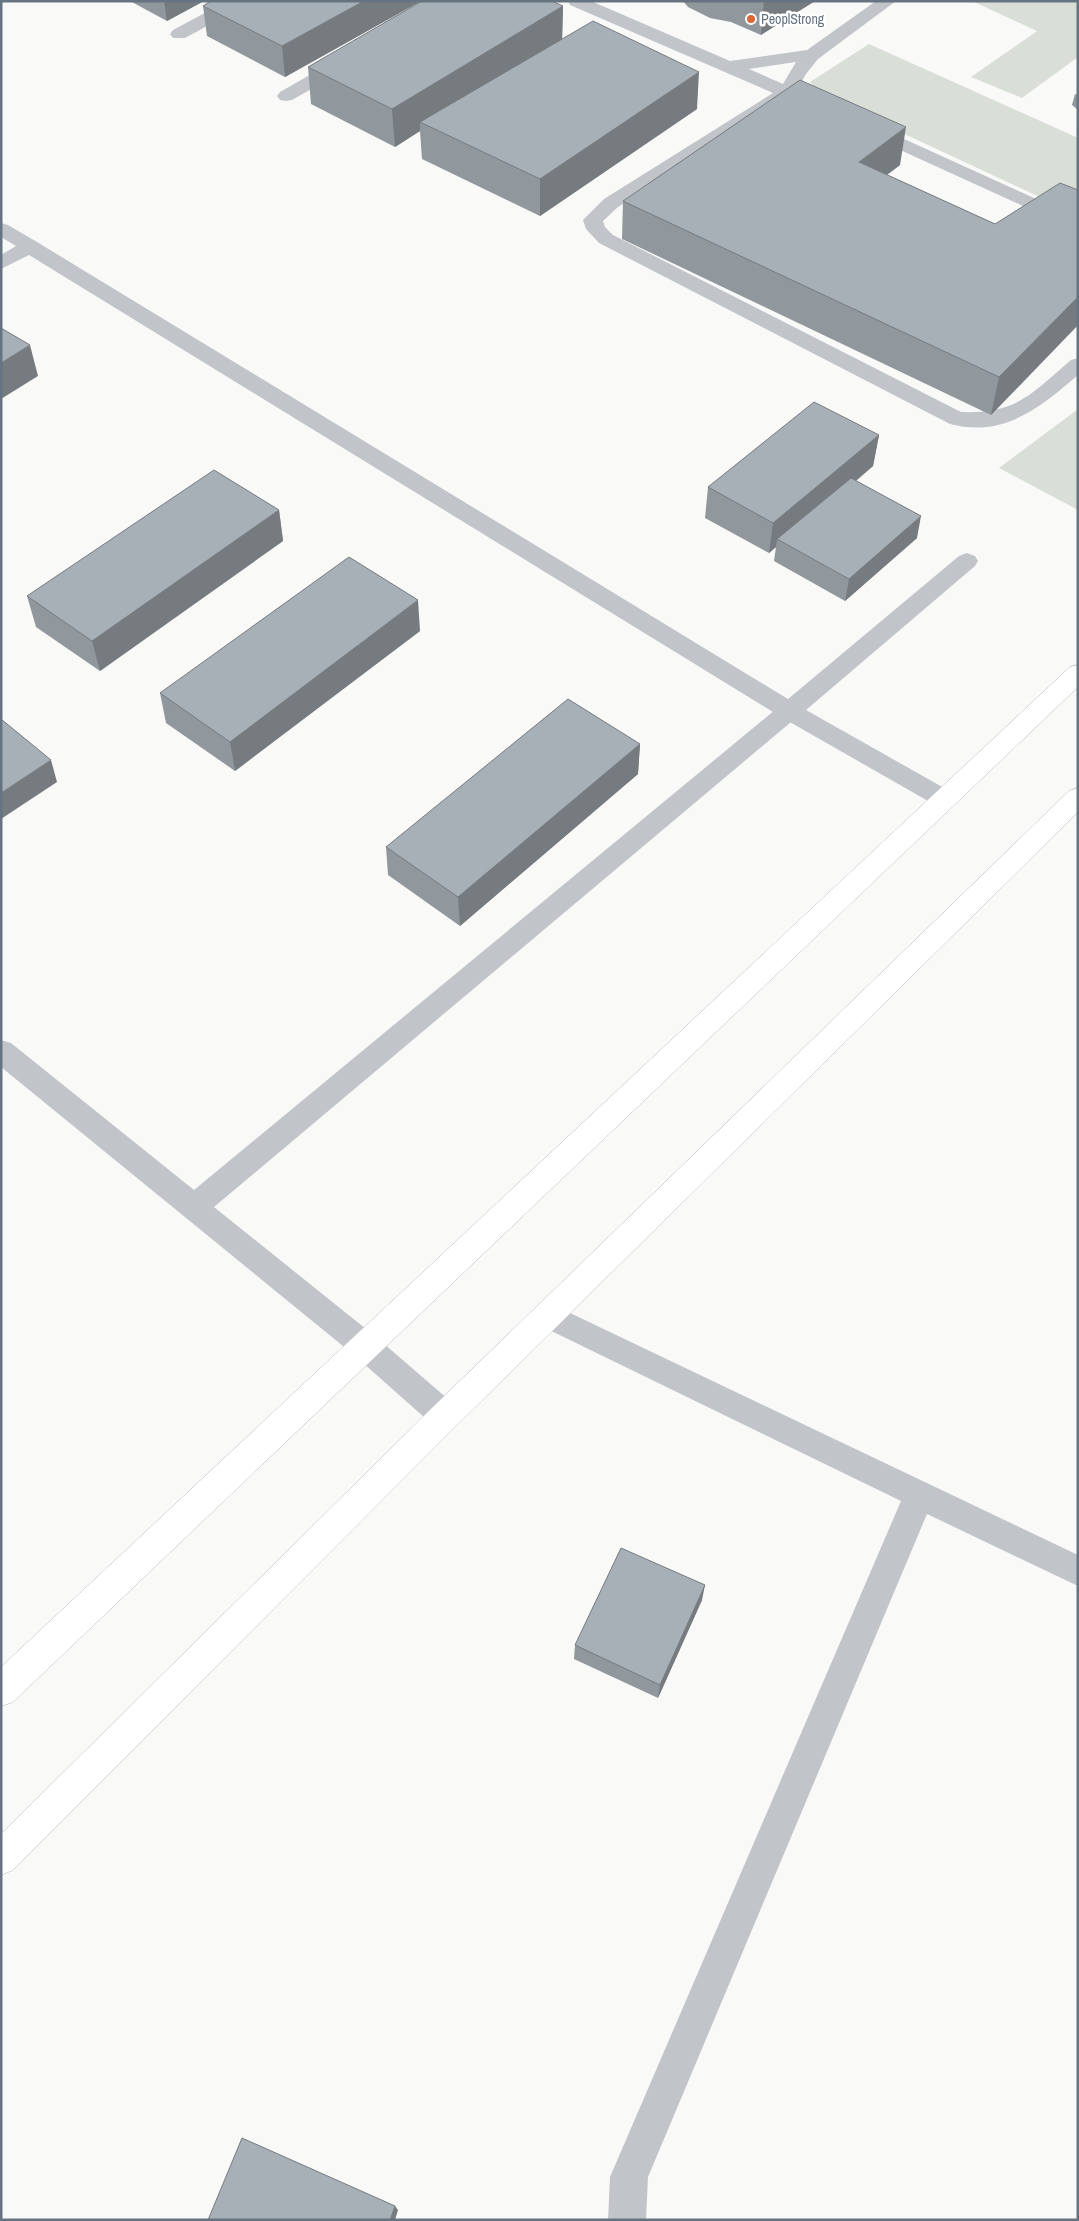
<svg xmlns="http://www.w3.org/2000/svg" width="1079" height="2221" font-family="'Archivo Narrow',sans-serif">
  <rect width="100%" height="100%" fill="#f9f9f8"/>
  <g fill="#d9ded7">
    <polygon points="972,1 1078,1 1078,57 1022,98 971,77 1037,31"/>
    <polygon points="869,44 1078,138 1078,215 821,95 810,82"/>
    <polygon points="1078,409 1078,510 999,468"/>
  </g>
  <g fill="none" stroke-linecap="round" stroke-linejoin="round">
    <g stroke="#b4b9be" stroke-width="1">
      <g id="secondary">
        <polygon points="1078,665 1078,687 13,1702 1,1706 1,1667 1070,667"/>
        <polygon points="1078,788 1078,812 456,1426 13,1870 1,1875 1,1834 434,1406 1069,791"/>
      </g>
    </g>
    <g fill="#c1c5c9" fill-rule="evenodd">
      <polygon points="227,1 248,1 246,5 185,38 173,38 170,34 173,30"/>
      <path d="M 568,1 L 591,1 L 730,61 L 807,50 L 876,1 L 896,1 L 818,59 L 806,74 L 797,90 L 806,94 L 809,98 L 806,102 L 800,103 L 788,99 L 618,207 L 603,221 L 605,227 L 613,235 L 961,412 C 1017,414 1031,394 1071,360 L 1078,358 L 1078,375 C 1040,408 1003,438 950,424 L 599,243 L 586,229 L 583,220 L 604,199 L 773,93 L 570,5 ZM 796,62 L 783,84 L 749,69 Z"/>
      <polygon points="342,59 348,60 351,64 348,68 292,100 286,101 280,100 277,96 280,92 336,60"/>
      <polygon points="869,123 1078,218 1078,231 863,133 860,129 863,125"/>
      <polygon points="1,223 8,225 37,242 788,699 959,556 967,553 975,556 978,561 975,566 806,710 953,793 956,799 953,805 944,808 935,805 781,717 29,255 1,269 1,255 16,246 1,237"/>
      <polygon points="547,1302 1078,1555 1078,1586 927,1514 648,2177 646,2220 608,2220 610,2177 901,1501 537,1324 532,1315 537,1306"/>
    </g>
    <polygon fill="#c1c5c9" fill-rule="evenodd" points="789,702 797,705 801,711 797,717 214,1207 376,1337 456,1406 460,1416 456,1426 445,1430 434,1426 354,1355 1,1067 1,1040 11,1043 194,1190 781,705"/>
    <use href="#secondary" fill="#fff" fill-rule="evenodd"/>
  </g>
  <g fill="#90979d">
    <polygon points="130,1 204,1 167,21"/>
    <polygon points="421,1 285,77 207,36 203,6"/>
    <polygon points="683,1 815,1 761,35 731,22 710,18 688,7"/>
    <polygon points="563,6 562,39 697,109 540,216 422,159 420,131 395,147 311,104 308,67"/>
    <polygon points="1075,94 1078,95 1078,110 1072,105"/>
    <polygon points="900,165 887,175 995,224 1078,190 1078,325 991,415 622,239 623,201"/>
    <polygon points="879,435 873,466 856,481 917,538 845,601 774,561 776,547 769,553 705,518 708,487"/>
    <polygon points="279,510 283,541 100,671 36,627 27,596"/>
    <polygon points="420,631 235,771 166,723 160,693"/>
    <polygon points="640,744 638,774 460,926 388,875 386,847"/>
    <polygon points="702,1600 658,1698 574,1659 575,1645"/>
  </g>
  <g fill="#767b80">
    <polygon points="164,1 204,1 167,21"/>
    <polygon points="364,1 421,1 285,77 282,46"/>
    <polygon points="764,1 815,1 761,35"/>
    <polygon points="563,6 562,43 420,122 420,131 395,147 392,109"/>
    <polygon points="699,72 697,109 540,216 540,179"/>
    <polygon points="906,127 900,165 854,199 859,162"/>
    <polygon points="1078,297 1078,325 991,415 999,377"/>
    <polygon points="30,345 38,376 1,399 1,363"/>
    <polygon points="879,435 873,466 783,542 777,539 776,547 769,553 773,523"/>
    <polygon points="279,510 283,541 100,671 92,641"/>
    <polygon points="921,516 917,538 845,601 849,579"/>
    <polygon points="418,600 420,631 235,771 230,742"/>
    <polygon points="640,744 638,774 460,926 458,897"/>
    <polygon points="51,760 57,782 1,819 1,793"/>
    <polygon points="705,1585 702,1600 658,1698 660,1685"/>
    <polygon points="395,2206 398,2210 395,2220 390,2220"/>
  </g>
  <g fill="#a8b0b7" stroke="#767b80">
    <polygon points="211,1 364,1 282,46 203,6"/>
    <polygon points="422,1 552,1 563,6 392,109 308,67"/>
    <polygon points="593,21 699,72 540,179 420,122"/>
    <polygon points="800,80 906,127 859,162 995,224 1060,183 1078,190 1078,297 999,377 623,201"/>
    <polygon points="1,328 30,345 1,363"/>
    <polygon points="814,402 879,435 773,523 708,487"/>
    <polygon points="214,470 279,510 92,641 27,596"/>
    <polygon points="851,478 921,516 849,579 777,539"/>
    <polygon points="349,557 418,600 230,742 160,693"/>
    <polygon points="568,699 640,744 458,897 386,847"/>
    <polygon points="1,719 51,760 1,793"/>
    <polygon points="621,1548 705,1585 660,1685 575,1645"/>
    <polygon points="242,2138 395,2206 390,2220 208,2220"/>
  </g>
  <circle fill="#da6637" stroke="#fff" stroke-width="2" cx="751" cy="19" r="5"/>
  <g text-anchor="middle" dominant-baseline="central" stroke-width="5" stroke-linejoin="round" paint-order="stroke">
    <g font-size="14" fill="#667481" stroke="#fff" text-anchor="start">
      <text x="761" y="19">PeoplStrong</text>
    </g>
  </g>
  <rect width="1079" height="2221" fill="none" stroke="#667481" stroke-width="5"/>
</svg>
